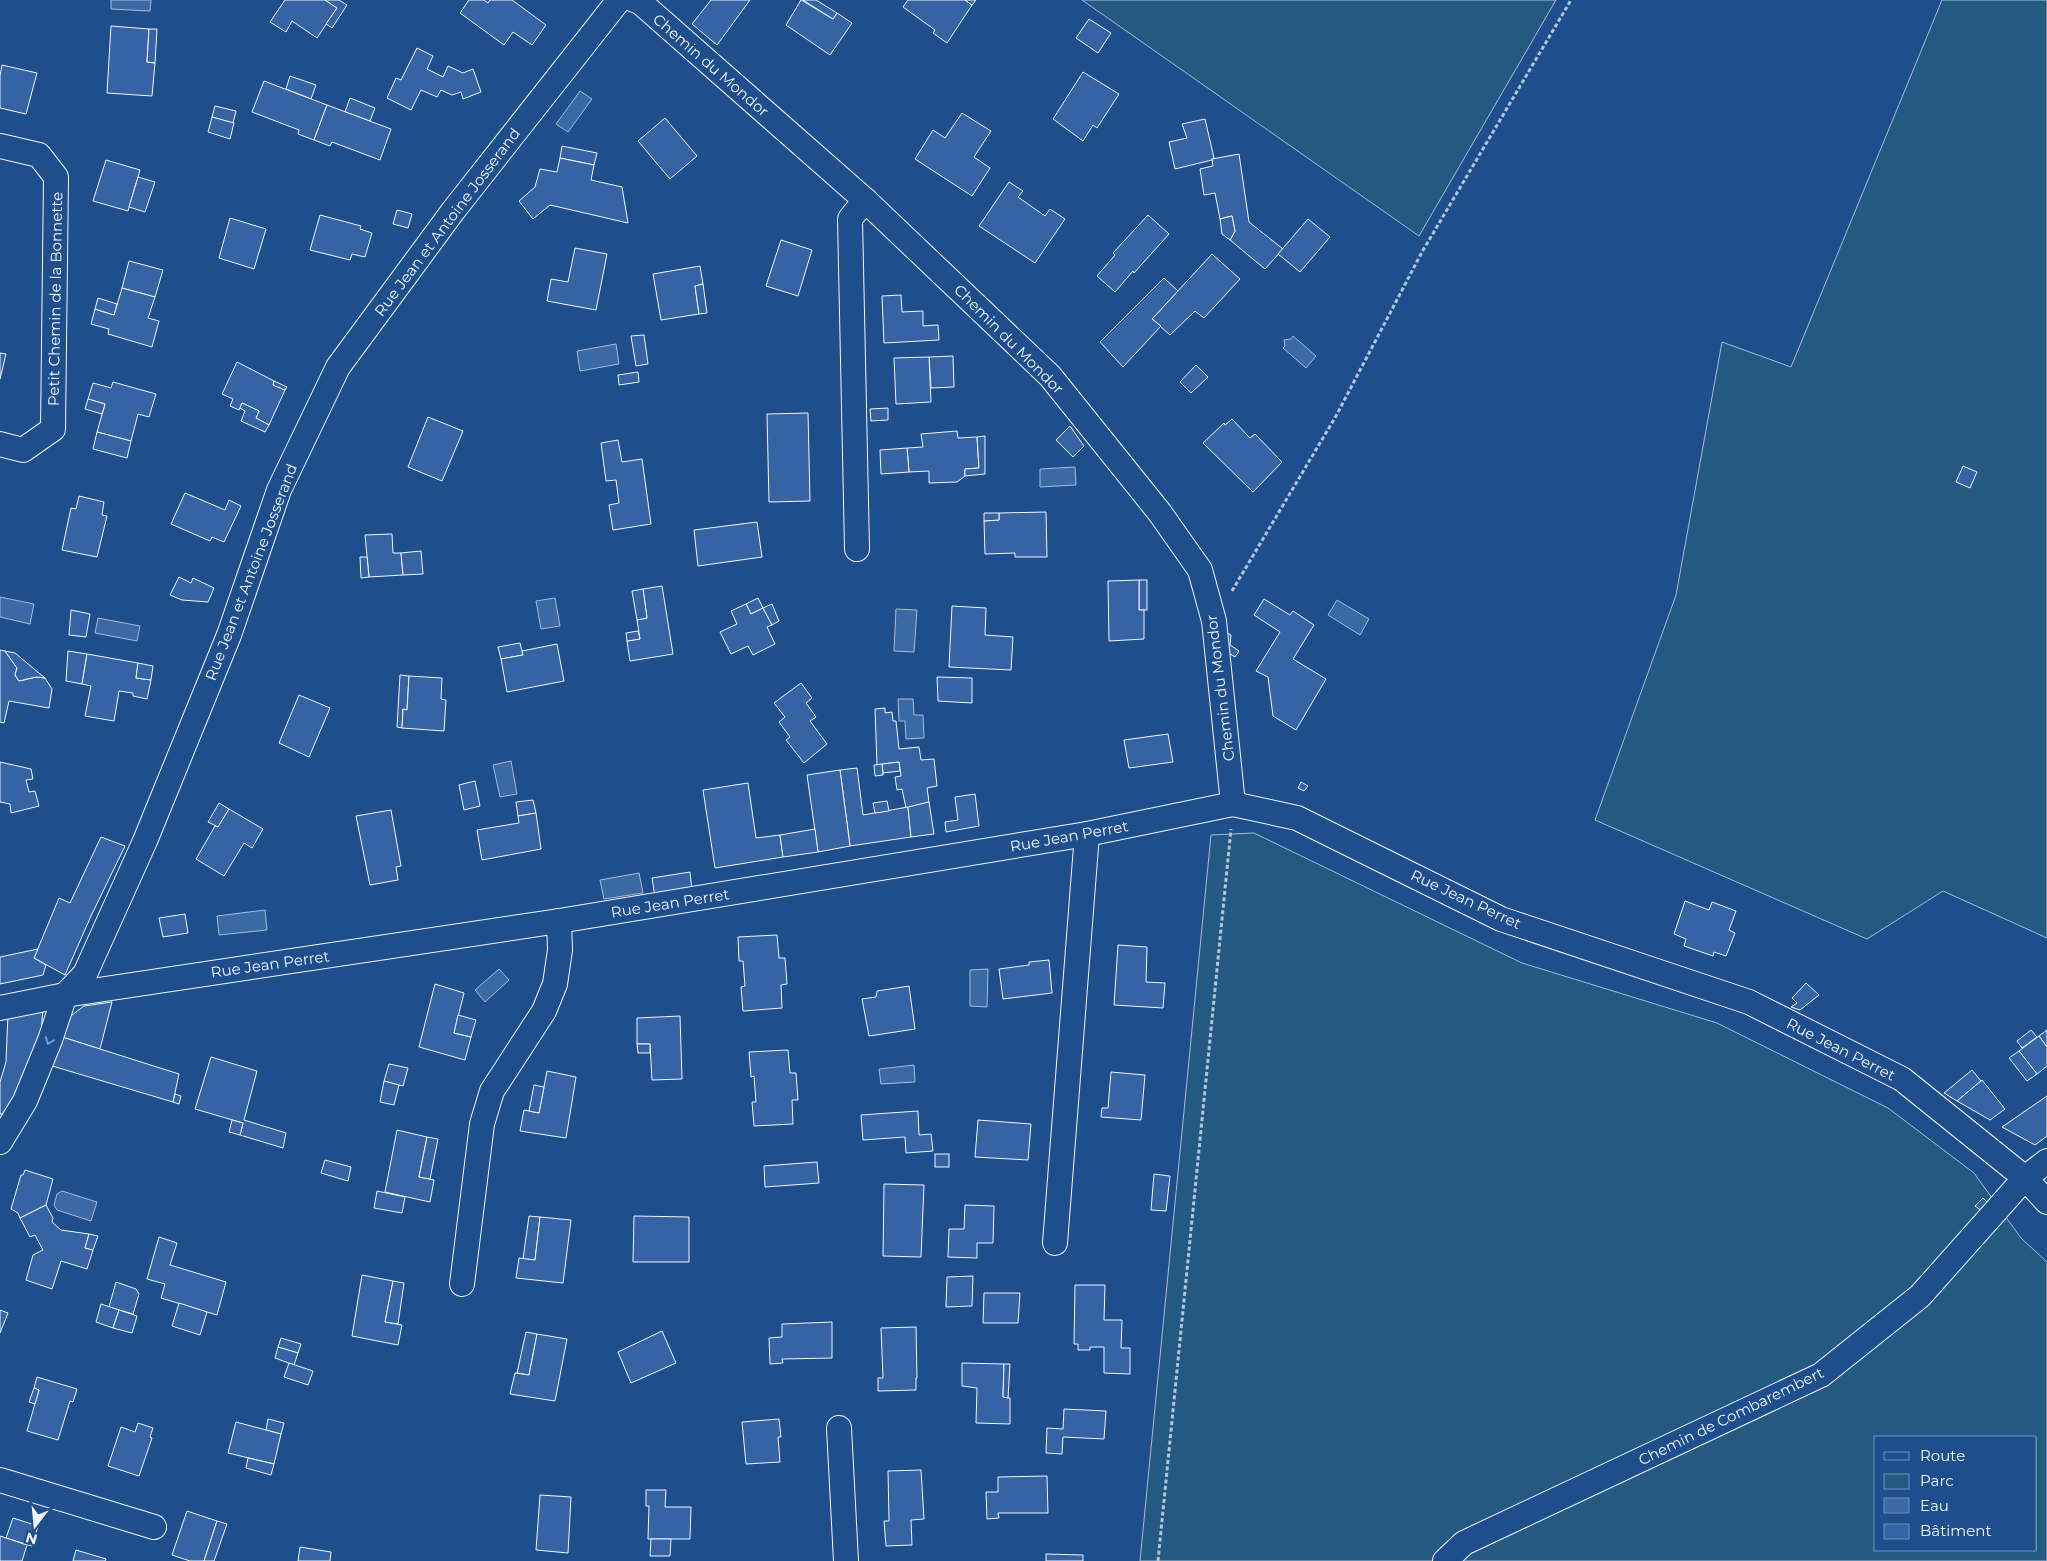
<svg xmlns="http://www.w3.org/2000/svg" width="2047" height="1561" font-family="Montserrat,sans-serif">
  <rect width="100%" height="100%" fill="#1f4e8c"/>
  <g fill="#245a82" stroke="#a8bbd7" fill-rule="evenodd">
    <polygon points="1082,0 1556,0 1419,236"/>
    <polygon points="1942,0 2047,0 2047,938 1943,891 1867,939 1595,820 1676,595 1722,342 1791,367"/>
    <path d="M 1254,833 L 1522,963 L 1717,1023 L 1888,1108 L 1974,1173 L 2021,1238 L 2047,1262 L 2047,1561 L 1140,1561 L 1211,835 ZM 1876,1437 L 2036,1437 L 2036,1550 L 1876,1550 Z"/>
  </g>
  <g fill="#3b69a3" stroke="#a8bbd7">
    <polygon points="111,0 151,0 150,11 111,9"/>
    <polygon points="580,91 592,99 568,132 556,124"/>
    <polygon points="1293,336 1316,356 1306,368 1283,348 1285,346 1284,340 1291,339"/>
    <polygon points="616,344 619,364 580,371 577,351"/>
    <polygon points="1075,467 1076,485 1040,487 1040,469"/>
    <polygon points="0,597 34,604 30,624 0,617"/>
    <polygon points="555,598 560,626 541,629 536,601"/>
    <polygon points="1337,600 1369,619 1360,635 1328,615"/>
    <polygon points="896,609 917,610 914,652 894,651"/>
    <polygon points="98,618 140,626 137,641 95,633"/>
    <polygon points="898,699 913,699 914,715 923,715 924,738 906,739 905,721 899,721"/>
    <polygon points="511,761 517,794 500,797 493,765"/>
    <polygon points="639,873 643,893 604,899 600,880"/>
    <polygon points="265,910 267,930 219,935 217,916"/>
    <polygon points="499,969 509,980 485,1002 475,990"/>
    <polygon points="988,969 987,1007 970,1006 970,970"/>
    <polygon points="914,1065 915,1082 881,1084 879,1069"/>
    <polygon points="62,1191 97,1202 91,1221 57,1210 54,1205 57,1194"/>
  </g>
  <g fill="#3563a3" stroke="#f2f6ff">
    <polygon points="285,0 325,0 337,8 317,38 292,21 286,32 270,22"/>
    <polygon points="325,0 339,0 347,5 332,28 326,24 337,8"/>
    <polygon points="469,0 484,0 488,3 490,0 512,0 546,25 532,45 513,32 504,45 460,13"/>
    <polygon points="711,0 750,0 717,45 692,24"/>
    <polygon points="801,0 833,19 837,13 852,23 830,55 786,25"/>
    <polygon points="803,0 816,0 837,13 833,19"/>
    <polygon points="908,0 965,0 972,5 947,43 933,33 935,30 903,7"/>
    <polygon points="965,0 976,0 972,5"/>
    <polygon points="1089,19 1111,33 1098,53 1076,38"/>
    <polygon points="111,26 149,29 147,62 155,63 152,96 107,93"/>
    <polygon points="149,29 157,29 155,63 147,62"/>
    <polygon points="417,48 433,56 427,69 443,77 448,66 463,73 473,69 481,92 463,99 461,92 452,95 441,90 437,97 421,90 411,110 387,98 396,78 401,80"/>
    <polygon points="2,65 37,73 26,114 0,108 0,76"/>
    <polygon points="1083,72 1119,94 1097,128 1093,125 1083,141 1053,119"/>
    <polygon points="290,76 316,85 311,99 286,89"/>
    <polygon points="264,81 327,105 314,140 298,134 299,130 252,112"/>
    <polygon points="350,98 375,108 370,121 345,112"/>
    <polygon points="327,105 391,129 380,160 332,142 330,146 314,140"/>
    <polygon points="215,106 236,111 233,123 212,117"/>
    <polygon points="962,113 991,131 974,157 990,168 972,196 915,159 933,130 945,138"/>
    <polygon points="212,117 234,123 230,139 208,132"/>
    <polygon points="665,118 697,156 670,179 638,141"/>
    <polygon points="1205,119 1214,158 1212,159 1212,160 1175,169 1169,142 1187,138 1182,124"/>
    <polygon points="562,146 597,153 594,165 560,158"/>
    <polygon points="1239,154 1249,222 1283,249 1265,269 1230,240 1235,231 1232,216 1220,219 1215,193 1204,195 1200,169 1213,166 1212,159"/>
    <polygon points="560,158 594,165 591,180 622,187 628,223 550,205 533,219 519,201 535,187 540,169 557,172"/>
    <polygon points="106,160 140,170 128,211 93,201"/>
    <polygon points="138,177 155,182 145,212 129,207"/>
    <polygon points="1009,182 1023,191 1018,197 1045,216 1050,209 1065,219 1035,263 979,226"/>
    <polygon points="397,210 412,214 408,228 393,224"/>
    <polygon points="320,215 361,226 360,229 372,233 365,257 352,254 350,260 310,250"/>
    <polygon points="1148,215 1169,234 1134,273 1133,271 1115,292 1097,276 1115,255 1113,253"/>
    <polygon points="1232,216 1235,231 1230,240 1222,234 1220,219"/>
    <polygon points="230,218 266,229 254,269 219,258"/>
    <polygon points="1308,219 1330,237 1300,272 1278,254"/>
    <polygon points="781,240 812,250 798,296 766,286"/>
    <polygon points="575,248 607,254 596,310 547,301 551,279 568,282"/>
    <polygon points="1212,254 1240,279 1204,318 1195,311 1170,335 1152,319"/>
    <polygon points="129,261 163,270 155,297 122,288"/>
    <polygon points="700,266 703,284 695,286 699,314 661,320 653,274"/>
    <polygon points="1164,278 1178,291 1152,319 1161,326 1123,367 1100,342"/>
    <polygon points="703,284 707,313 699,314 695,286"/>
    <polygon points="122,288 155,297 148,318 159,321 152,347 108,334 109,329 91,324 95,309 114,315"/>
    <polygon points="901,295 902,312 923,311 923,326 938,325 939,340 884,343 882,296"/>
    <polygon points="98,298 117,304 114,315 95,309"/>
    <polygon points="644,335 648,364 636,366 631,336"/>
    <polygon points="0,353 6,354 0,379"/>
    <polygon points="953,356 954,387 931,388 929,357"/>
    <polygon points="929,357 931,402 896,404 894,358"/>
    <polygon points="237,362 274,381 273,385 285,390 269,425 256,418 259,411 242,403 239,410 230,406 233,399 222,394"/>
    <polygon points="1196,365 1208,377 1191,393 1180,382"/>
    <polygon points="638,372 639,382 619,385 618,375"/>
    <polygon points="274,381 287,387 285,390 273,385"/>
    <polygon points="113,382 156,394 149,417 138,414 131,441 97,432 105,404 88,399 93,383 111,388"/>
    <polygon points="88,399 105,404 102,414 85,409"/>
    <polygon points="242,403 259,411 256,418 269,425 265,432 241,421 245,411 240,408"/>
    <polygon points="888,408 888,420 871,421 870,409"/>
    <polygon points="808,413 810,501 769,502 767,414"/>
    <polygon points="428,417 463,431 442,481 408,467"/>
    <polygon points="1232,419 1250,438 1255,434 1282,462 1253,492 1203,443 1224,423 1225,425"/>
    <polygon points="1070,426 1084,446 1073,457 1056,440"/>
    <polygon points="957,431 958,438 977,437 979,468 965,469 965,476 957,482 929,483 929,471 909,472 907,448 923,447 921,434"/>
    <polygon points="97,432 131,441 127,458 93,449"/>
    <polygon points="985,436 985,474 965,476 965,469 979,468 977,437"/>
    <polygon points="618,440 622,462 642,459 651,524 613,530 609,505 619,503 616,480 606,481 601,443"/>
    <polygon points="907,448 909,472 881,474 880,450"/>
    <polygon points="1963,466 1977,472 1970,488 1956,482"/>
    <polygon points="185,493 225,510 229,500 241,506 224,542 212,537 210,541 171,524"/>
    <polygon points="79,496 104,502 102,515 107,516 97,557 62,550 71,508 76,509"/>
    <polygon points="1046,512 1047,557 1015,557 1015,553 985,554 984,521 999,520 999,513"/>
    <polygon points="984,513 999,513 999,520 984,521"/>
    <polygon points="757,522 762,557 698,566 694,530"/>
    <polygon points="392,534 393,553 401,553 403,575 369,577 365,535"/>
    <polygon points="421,551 423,574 403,575 401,553"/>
    <polygon points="360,557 367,557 369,577 361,578"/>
    <polygon points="179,577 191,583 193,578 214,588 208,602 182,600 170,595"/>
    <rect x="1139" y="580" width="8" height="30"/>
    <polygon points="1139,580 1139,610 1144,610 1144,639 1109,641 1108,581"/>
    <polygon points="662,586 673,654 630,661 627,641 640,639 637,620 647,618 643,589"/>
    <polygon points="643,589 647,618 637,620 632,591"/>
    <polygon points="758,598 763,608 751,614 746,604"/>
    <polygon points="1264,599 1290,615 1293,611 1314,625 1293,659 1326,679 1296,730 1273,716 1268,677 1256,671 1280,632 1254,615"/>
    <polygon points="746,604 751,614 763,608 772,625 767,627 775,644 753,655 748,646 731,654 720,632 737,624 731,611"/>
    <polygon points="772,604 779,621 772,625 763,608"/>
    <polygon points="952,606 986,608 985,635 1013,637 1011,670 949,667"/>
    <polygon points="71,610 90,614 86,637 69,635"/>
    <polygon points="638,631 640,639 627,641 626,633"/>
    <polygon points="1223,631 1231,635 1230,645 1239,651 1235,657 1222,649"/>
    <polygon points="520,643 523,655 501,659 498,647"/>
    <polygon points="557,644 564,681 507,692 501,659 523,655 522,651"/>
    <polygon points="0,650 5,651 17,668 15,675 19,681 36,677 45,678 52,689 49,708 9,701 4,723 0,722"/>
    <polygon points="5,651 15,653 45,678 36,677 19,681 15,675 17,668"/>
    <polygon points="68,651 87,654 82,684 66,681"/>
    <polygon points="87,654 138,663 136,678 151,680 147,699 133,696 133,693 119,691 114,721 85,716 91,686 82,684"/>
    <polygon points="138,663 153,666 151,680 136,678"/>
    <polygon points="400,675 409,676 407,710 403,709 402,728 397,727"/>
    <polygon points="409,676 442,678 441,699 446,700 444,731 402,728 403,709 407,710"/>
    <polygon points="937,677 972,678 972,703 938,701"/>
    <polygon points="801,683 812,698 806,703 816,717 810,721 827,744 804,763 786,740 790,737 779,722 785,717 774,703"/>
    <polygon points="299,695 330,708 309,757 279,743"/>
    <polygon points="885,708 885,713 892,712 893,721 896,721 899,749 919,747 921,760 934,759 937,786 927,788 929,802 906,808 902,789 897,790 895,777 901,776 899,762 877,765 875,709"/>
    <polygon points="1168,734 1173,762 1129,768 1124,740"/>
    <polygon points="0,762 31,769 33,779 26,780 29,792 35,791 39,806 11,813 10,804 0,802"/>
    <polygon points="899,762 900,771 883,773 882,764"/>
    <polygon points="882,764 883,775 875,776 874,765"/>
    <polygon points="857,768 863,815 908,807 911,837 850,846 840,770"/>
    <polygon points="840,770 850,846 818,852 807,775"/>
    <polygon points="475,781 480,806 464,810 459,785"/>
    <polygon points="1301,782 1308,786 1304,791 1298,788"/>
    <polygon points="748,783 756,838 780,835 783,857 715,868 703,790"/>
    <polygon points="975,794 979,826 946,832 945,822 958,820 955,797"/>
    <polygon points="533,800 536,813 518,816 516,802"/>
    <polygon points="887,801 889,811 875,813 873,803"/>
    <polygon points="929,802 934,834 911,837 908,807"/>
    <polygon points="219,803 229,809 218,827 208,822"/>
    <polygon points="229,809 263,829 252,848 244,843 224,876 196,859 215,826 218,827"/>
    <polygon points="391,810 401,866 396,867 398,880 370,885 356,816"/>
    <polygon points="536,813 541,849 482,860 477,830 519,823 518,816"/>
    <polygon points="815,829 818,852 783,857 780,835"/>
    <polygon points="101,837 125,846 91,916 65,975 34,958 59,898 70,903"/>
    <polygon points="690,872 692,891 655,897 652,878"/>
    <polygon points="1685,901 1709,910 1712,902 1736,911 1729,930 1735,933 1726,956 1714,952 1713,956 1684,946 1686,939 1674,934"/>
    <polygon points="185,914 188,933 163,937 159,918"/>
    <polygon points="777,935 779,958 785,958 787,984 781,985 782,1008 743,1011 741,987 745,986 743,961 739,961 738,937"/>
    <polygon points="1118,945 1147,947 1146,982 1165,983 1163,1008 1114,1005"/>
    <polygon points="38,949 34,958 46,965 43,975 0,984 0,957"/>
    <polygon points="1049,960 1052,993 1003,999 999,969 1029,965 1029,962"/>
    <polygon points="1806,983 1819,995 1800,1010 1791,1007 1797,1003 1792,998"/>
    <polygon points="435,984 464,993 454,1033 471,1037 465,1060 419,1047"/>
    <polygon points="909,986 915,1029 869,1036 862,999 876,997 877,991"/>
    <polygon points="112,1002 100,1049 59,1036 64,1021 84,1006"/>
    <polygon points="43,1010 40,1043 6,1114 0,1114 0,1082 6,1062 8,1014"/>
    <polygon points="458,1015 476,1020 471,1037 454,1033"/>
    <polygon points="680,1016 682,1079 652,1080 650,1044 637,1044 637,1018"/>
    <polygon points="2031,1030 2037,1037 2022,1048 2017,1041"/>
    <polygon points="2047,1030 2047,1047 2039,1036"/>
    <polygon points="59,1036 179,1074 173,1102 49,1065"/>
    <polygon points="2039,1036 2047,1047 2047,1066 2037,1074 2019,1051"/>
    <polygon points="637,1044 650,1044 650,1053 638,1053"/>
    <polygon points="788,1050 790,1073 796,1073 798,1100 792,1100 793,1124 754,1126 752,1102 756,1102 754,1076 751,1077 749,1052"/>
    <polygon points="2019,1051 2037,1074 2027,1081 2009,1058"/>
    <polygon points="211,1057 257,1071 244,1120 286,1133 283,1148 240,1135 243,1123 195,1109"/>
    <polygon points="389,1064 408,1068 403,1086 384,1081"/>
    <polygon points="1972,1070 1981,1081 1957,1101 1944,1093"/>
    <polygon points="547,1071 576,1077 566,1138 520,1131 524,1110 539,1113"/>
    <polygon points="1111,1072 1145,1075 1141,1120 1101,1117 1102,1108 1108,1108"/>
    <polygon points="1982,1080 2005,1109 1990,1120 1957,1101"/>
    <polygon points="384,1081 399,1085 394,1105 380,1102"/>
    <polygon points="534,1085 544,1087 539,1113 529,1111"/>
    <polygon points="175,1094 181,1096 179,1104 173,1102"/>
    <polygon points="2047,1096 2047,1136 2035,1145 2002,1127"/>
    <polygon points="918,1111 919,1135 931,1134 933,1151 906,1153 905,1137 863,1140 861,1115"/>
    <polygon points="232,1120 243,1123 240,1135 229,1132"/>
    <polygon points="978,1120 1031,1124 1028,1160 975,1157"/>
    <polygon points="397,1130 427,1137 419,1177 434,1180 430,1202 385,1192"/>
    <polygon points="427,1137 438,1139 430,1179 419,1177"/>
    <rect x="935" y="1154" width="14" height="13"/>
    <polygon points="325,1160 351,1167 348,1181 321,1173"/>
    <polygon points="817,1162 819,1183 765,1187 764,1166"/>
    <polygon points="25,1170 53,1179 46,1205 20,1218 18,1213 11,1209 21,1175 23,1175"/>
    <polygon points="1154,1174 1170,1176 1166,1211 1151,1210"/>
    <polygon points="884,1184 924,1185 921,1257 883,1256"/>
    <polygon points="377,1191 405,1197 402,1213 374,1208"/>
    <polygon points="1983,1198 1990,1205 1983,1212 1975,1206"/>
    <polygon points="46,1205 53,1218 52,1222 61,1230 89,1234 85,1248 93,1250 87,1269 61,1261 52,1289 26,1280 33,1255 43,1250 35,1235 30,1237 20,1218"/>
    <polygon points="965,1205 994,1206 993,1243 977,1243 977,1258 948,1257 949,1229 964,1229"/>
    <polygon points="529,1216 540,1217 535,1260 523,1259"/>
    <polygon points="634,1216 689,1217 689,1262 633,1262"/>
    <polygon points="540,1217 571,1220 563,1283 516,1278 519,1258 535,1260"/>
    <polygon points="89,1234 98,1236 93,1250 85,1248"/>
    <polygon points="159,1237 177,1243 170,1265 226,1282 217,1315 161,1298 165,1284 147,1279"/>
    <polygon points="362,1275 393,1281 385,1322 402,1325 398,1345 352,1336"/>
    <polygon points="973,1276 972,1306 946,1307 947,1277"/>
    <polygon points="393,1281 404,1283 398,1324 385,1322"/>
    <polygon points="116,1282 136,1289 139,1294 133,1314 109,1307"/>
    <polygon points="1075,1285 1105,1285 1104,1320 1122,1320 1121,1348 1130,1348 1130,1374 1104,1373 1104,1347 1090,1347 1090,1350 1078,1350 1078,1344 1074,1344"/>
    <polygon points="984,1293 1020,1293 1018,1323 983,1323"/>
    <polygon points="179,1303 207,1312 200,1335 172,1326"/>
    <polygon points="101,1304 119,1310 113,1328 96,1322"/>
    <polygon points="0,1310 8,1313 0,1333"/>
    <polygon points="119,1310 137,1316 132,1333 113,1328"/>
    <polygon points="832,1322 832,1358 782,1359 783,1363 770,1364 769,1338 782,1337 782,1324"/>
    <polygon points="916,1327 917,1378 916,1378 916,1390 878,1391 878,1378 883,1378 881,1328"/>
    <polygon points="662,1331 676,1363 631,1383 618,1352"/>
    <polygon points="526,1332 537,1334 529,1375 517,1373"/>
    <polygon points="537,1334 567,1339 555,1401 510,1394 515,1373 529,1375"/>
    <polygon points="281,1338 301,1344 298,1353 278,1347"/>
    <polygon points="278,1347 298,1353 294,1365 275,1358"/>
    <polygon points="289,1363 313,1371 308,1385 284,1377"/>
    <polygon points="962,1363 1004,1364 1003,1397 1010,1398 1010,1424 976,1423 977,1388 962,1386"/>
    <polygon points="1004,1364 1010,1364 1008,1398 1003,1397"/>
    <polygon points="37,1377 77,1389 73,1402 70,1401 58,1440 27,1431 39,1390 34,1388"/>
    <polygon points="34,1388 39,1390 35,1404 29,1402"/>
    <polygon points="1064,1409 1106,1411 1104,1439 1063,1437 1062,1454 1046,1453 1047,1428 1063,1429"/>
    <polygon points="268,1419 284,1423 281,1434 266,1430"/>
    <polygon points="779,1419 781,1437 778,1437 780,1462 746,1464 742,1422"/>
    <polygon points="236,1422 281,1434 274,1464 228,1453"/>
    <polygon points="138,1423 153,1428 150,1437 152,1438 139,1476 108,1466 121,1427 135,1432"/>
    <polygon points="248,1458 274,1464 271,1475 246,1468"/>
    <polygon points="921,1470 924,1519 911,1520 912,1545 886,1546 884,1521 889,1521 888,1471"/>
    <polygon points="1047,1476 1048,1513 998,1513 999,1518 987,1519 986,1492 998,1492 998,1477"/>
    <polygon points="646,1490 666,1490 665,1507 691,1507 690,1539 648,1539 649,1506 646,1506"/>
    <polygon points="540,1495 571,1497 568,1553 536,1550"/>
    <polygon points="187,1511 217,1521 204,1561 190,1561 172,1555"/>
    <polygon points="13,1518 38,1526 32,1546 6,1538"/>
    <polygon points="217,1521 227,1524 214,1561 204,1561"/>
    <polygon points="0,1536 27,1545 22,1561 0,1561"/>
    <polygon points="651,1539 671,1539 670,1556 650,1556"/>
    <polygon points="300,1547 331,1552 330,1561 298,1561"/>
    <polygon points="76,1550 106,1559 105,1561 73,1561"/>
    <polygon points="1046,1554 1083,1555 1083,1561 1046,1561"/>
  </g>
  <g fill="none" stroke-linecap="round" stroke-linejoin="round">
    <g stroke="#f2f6ff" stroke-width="26">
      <g id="street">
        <polyline points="634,0 640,2 865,200 1050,376 1160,513 1200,570 1214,621 1233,804"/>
        <polyline points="0,146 39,155 56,177 53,429 23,450 0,444"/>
        <polyline points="857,549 850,219 865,200"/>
        <polyline points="0,1008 65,995 559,921 1087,834 1233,804 1297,818 1501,919 1749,1002 1902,1079 2025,1178 2047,1202"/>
        <polyline points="0,1142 25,1101 50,1040 65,995 85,974 145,841 229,635 279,490 338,367 453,211 619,0"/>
        <polyline points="1055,1243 1087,834"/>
        <polyline points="462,1284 482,1124 492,1091 544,1011 555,984 560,950 559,921"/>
        <polyline points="839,1428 846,1561"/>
        <polyline points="0,1480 154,1527"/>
        <polyline points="1445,1561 1464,1543 1821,1375 1920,1296 2025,1178 2047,1161"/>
      </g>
    </g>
    <g stroke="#b3c4dc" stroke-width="3" stroke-dasharray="4 2.5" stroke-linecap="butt">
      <polyline points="1232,591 1336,416 1422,252 1571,0"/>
      <polyline points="1158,1561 1231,829"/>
    </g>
    <use href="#street" stroke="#1f4e8c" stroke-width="24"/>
  </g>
  <defs><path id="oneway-chevron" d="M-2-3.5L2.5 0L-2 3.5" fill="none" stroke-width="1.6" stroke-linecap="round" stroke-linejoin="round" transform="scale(1.25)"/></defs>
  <use stroke="#7e9ac0" href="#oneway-chevron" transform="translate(49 1041) rotate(111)"/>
  <g text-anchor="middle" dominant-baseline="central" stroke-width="4" stroke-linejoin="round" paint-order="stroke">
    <g font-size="15" fill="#f2f6ff" stroke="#1f4e8c">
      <text transform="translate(711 65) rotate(41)">Chemin du Mondor</text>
      <text transform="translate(447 222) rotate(-53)">Rue Jean et Antoine Josserand</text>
      <text transform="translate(55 299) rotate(-89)">Petit Chemin de la Bonnette</text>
      <text transform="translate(1009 339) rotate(45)">Chemin du Mondor</text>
      <text transform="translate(251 572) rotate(-69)">Rue Jean et Antoine Josserand</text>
      <text transform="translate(1220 688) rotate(-97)">Chemin du Mondor</text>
      <text transform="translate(1069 836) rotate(-10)">Rue Jean Perret</text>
      <text transform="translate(1466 899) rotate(25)">Rue Jean Perret</text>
      <text transform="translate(670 903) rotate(-9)">Rue Jean Perret</text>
      <text transform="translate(270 964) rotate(-8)">Rue Jean Perret</text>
      <text transform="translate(1841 1049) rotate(27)">Rue Jean Perret</text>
      <text transform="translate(1731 1416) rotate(-26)">Chemin de Combarembert</text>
    </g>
  </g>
  <rect x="1874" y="1436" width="162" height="115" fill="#1f4e8c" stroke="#7391ba"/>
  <rect x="1884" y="1452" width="25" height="8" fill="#1f4e8c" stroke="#7391ba"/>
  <text x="1920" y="1461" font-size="15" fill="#f2f6ff">Route</text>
  <rect x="1884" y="1474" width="25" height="15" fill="#245a82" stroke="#7391ba"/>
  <text x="1920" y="1486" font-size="15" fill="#f2f6ff">Parc</text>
  <rect x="1884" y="1498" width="25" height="15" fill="#3b69a3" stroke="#7391ba"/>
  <text x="1920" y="1511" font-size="15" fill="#f2f6ff">Eau</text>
  <rect x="1884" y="1524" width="25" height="15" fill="#3563a3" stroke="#7391ba"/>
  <text x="1920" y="1536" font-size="15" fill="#f2f6ff">Bâtiment</text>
  <g transform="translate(35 1526) rotate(196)" stroke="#1f4e8c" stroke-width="4" paint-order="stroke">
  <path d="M0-4L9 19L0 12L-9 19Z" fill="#f2f6ff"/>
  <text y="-8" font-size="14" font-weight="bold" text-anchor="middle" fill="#f2f6ff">N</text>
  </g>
</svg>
